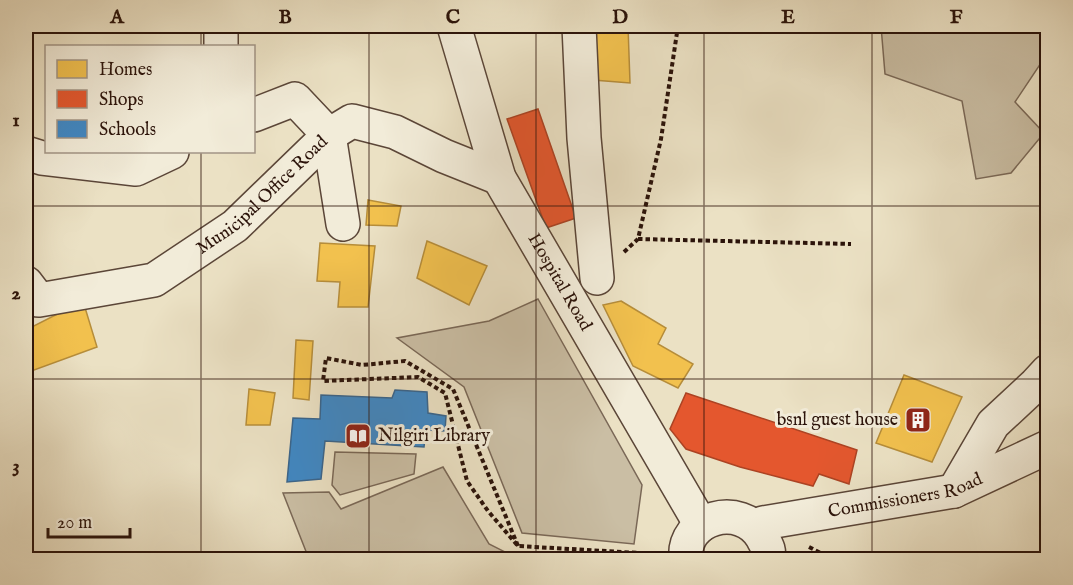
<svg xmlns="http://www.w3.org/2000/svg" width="1073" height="585" font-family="'IM FELL English',serif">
  <rect width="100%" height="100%" fill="#ebe1c4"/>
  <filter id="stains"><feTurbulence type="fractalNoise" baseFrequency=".00333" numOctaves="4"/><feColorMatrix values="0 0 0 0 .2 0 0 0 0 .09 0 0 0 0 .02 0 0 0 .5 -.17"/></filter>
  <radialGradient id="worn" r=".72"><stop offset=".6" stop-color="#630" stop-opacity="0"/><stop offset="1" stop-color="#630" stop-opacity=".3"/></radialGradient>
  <g fill="#cabea4" stroke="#7a6857" stroke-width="1.5">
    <polygon points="881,26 1047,26 1047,54 1015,102 1044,133 1011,173 976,179 962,101 885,74"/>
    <polygon points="538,299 642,485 634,544 522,533 464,387 397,338 489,321"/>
    <polygon points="335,452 416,454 414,474 340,495 332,485"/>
    <polygon points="443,467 489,544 519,559 524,559 309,559 283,493 329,492 341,509"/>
  </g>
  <g fill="#f2c14e" stroke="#b68d3a" stroke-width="1.5">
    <polygon points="595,26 628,26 630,83 593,80"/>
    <polygon points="368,200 401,206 397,226 366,225"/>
    <polygon points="427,241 487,266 469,305 417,278"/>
    <polygon points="320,243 375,246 368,307 338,307 340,282 317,281"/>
    <polygon points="83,301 97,347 26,373 26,315 30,328"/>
    <polygon points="621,301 666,328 658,344 693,364 678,388 633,366 603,305"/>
    <polygon points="296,340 313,341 309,400 293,398"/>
    <polygon points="904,375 962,397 932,462 876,443"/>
    <polygon points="249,389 275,393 270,425 246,425"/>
  </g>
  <g fill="#e4572e" stroke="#ac4323" stroke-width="1.5">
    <polygon points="538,109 576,218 546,228 507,119"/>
    <polygon points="686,393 857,450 849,484 819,474 813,486 740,467 686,449 670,429"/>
    <polygon points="192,555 194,560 178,560"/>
  </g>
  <polygon fill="#3f88c5" stroke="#39658d" stroke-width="1.5" points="395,390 427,392 428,413 446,416 445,431 426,430 424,447 325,441 321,479 287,482 293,418 320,419 321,395 392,398"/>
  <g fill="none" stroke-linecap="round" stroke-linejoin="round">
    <g stroke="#5b4638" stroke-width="36">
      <g id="minor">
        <path id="s1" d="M 454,26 L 499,178 L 701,525"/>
        <polyline points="579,26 584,138 597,278"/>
        <polyline points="221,46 221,26"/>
        <polyline points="254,115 295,99 329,135 343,224"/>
        <polyline points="26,153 42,158 136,169 172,152"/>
        <path id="s2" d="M 26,283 L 39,300 L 154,280 L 235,226 L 329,135 L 352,121 L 395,132 L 444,156 L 499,178"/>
        <polyline points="954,491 993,424 1036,384 1048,371"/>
        <path id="s3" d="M 756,527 L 763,523 L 954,491 L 1048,447"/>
        <path d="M 686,560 C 681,517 741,501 762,537 C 767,546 770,550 768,560"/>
      </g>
    </g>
    <g stroke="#2b130a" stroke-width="4" stroke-dasharray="4.5 3" stroke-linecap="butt">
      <polyline points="638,239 851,244"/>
      <polyline points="624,252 638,239 661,139 678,26"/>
      <polyline points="518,546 453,389 405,361 362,365 326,358 323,381 418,377 445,393 467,481 488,511 518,546 657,554"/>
      <polyline points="809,547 834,560"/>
    </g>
    <use href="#minor" stroke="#f2ecd9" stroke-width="33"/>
  </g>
  <path fill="none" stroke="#2b130a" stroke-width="1.5" stroke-opacity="0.55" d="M 201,26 L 201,46M 369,26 L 369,560M 536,26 L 536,560M 704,26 L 704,560M 872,26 L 872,560M 201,152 L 201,560M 26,206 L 1048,206M 26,379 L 1048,379"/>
  <defs>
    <g id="building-square" transform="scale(1.35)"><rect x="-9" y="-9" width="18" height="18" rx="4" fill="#8f2418" stroke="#f2ecd9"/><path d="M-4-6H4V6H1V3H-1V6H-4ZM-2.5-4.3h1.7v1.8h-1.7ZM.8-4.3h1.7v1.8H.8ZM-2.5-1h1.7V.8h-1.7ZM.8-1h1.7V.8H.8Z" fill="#fff"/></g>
    <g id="library-square" transform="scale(1.35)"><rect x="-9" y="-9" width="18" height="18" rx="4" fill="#8f2418" stroke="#f2ecd9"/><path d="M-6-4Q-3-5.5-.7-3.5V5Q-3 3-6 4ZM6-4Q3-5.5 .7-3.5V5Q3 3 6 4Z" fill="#fff"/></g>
  </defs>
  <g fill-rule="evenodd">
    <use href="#building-square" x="918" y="420"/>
    <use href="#library-square" x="358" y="436"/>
  </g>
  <g text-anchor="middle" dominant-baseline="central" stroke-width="6" stroke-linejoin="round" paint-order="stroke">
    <g font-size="18" fill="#2b130a" stroke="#f2ecd9">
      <text stroke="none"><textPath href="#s2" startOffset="276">Municipal Office Road</textPath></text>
      <text stroke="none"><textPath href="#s1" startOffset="279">Hospital Road</textPath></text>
      <text stroke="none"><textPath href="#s3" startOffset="153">Commissioners Road</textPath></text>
    </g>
    <g font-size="18" fill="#2b130a" stroke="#f2ecd9" text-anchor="end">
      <text x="898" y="420">bsnl guest house</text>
      <text x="378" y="436" text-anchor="start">Nilgiri Library</text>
    </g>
  </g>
  <rect width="1073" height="585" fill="none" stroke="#ebe1c4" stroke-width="66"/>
  <rect x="45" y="45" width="210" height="108" fill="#f2ecd9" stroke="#a29586" stroke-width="1.5"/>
  <rect x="57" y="60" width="30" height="18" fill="#f2c14e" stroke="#a29586" stroke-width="1.5"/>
  <text x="99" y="75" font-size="18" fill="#2b130a">Homes</text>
  <rect x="57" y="90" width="30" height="18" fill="#e4572e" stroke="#a29586" stroke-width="1.5"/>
  <text x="99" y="105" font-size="18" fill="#2b130a">Shops</text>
  <rect x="57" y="120" width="30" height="18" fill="#3f88c5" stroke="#a29586" stroke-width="1.5"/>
  <text x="99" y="135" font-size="18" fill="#2b130a">Schools</text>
  <path d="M48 528v9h82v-9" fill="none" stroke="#2b130a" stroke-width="3"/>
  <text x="57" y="528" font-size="18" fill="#2b130a" stroke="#f2ecd9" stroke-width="4.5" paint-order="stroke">20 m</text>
  <rect x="33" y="33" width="1007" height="519" fill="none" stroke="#2b130a" stroke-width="2"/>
  <g font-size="20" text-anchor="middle" font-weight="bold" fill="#2b130a">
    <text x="117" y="23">A</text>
    <text x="285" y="23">B</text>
    <text x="453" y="23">C</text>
    <text x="620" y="23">D</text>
    <text x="788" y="23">E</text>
    <text x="956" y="23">F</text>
    <text x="16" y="126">1</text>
    <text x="16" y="299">2</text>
    <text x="16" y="472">3</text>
  </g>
  <rect width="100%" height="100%" filter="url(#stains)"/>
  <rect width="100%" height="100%" fill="url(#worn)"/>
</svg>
